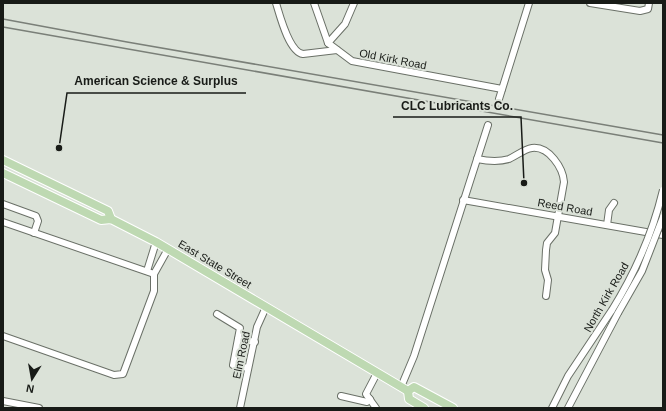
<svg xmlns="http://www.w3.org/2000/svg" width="666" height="411" font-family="Arial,sans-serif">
  <rect width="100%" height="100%" fill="#dbe2d8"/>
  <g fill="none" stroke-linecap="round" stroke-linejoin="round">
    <g stroke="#6a7067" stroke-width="8">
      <g id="minor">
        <path d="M 276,3 C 280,16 289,52 303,54 L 337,50"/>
        <polyline points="314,3 328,43 352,61 502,89"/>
        <polyline points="590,3 640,11 648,9 649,3"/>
        <polyline points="328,43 345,24 354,3"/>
        <polyline points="499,99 529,3"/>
        <path d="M 477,159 C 487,161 499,162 509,159 C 516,156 524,149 532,148 C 549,146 563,168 564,182 L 555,233 L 547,243 L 546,250 L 545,270 L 548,280 L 546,296"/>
        <polyline points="463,200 663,235"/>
        <polyline points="3,204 36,216 38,221 34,233"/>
        <polyline points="3,222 154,274"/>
        <polyline points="607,225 609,210 614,203"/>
        <polyline points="147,271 156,242"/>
        <polyline points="217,314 240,328 233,365 248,368"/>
        <polyline points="3,336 114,375 123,374 154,291 154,274 168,249"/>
        <polyline points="238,339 255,342"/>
        <polyline points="401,387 414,356 488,125"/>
        <polyline points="341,396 367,402 370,399"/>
        <polyline points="3,401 39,408"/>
        <polyline points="240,408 257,327 266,307"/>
        <polyline points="376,408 366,394 377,373"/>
        <polyline points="552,408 568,376 612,310"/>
        <polyline points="568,408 618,313"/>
      </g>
    </g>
    <g stroke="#fff" stroke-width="10">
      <g id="major">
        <polyline points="3,160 108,211 111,219"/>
        <polyline points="3,173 101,220 111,219 156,242 408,391"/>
        <polyline points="408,391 414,387 453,408"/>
        <polyline points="408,391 409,399 424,408"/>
      </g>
    </g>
    <use href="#minor" stroke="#fff" stroke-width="6"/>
    <use href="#major" stroke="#bed9b2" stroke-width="8"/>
    <g stroke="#7a7f78" stroke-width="1.5">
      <polyline points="3,19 127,42 663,135"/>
      <polyline points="3,27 663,143"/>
    </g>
    <g stroke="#6a7067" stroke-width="8" stroke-linecap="butt">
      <g id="minor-bridge">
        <path d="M 612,310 C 635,273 653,232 663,190"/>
        <polyline points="618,313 642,271 663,217"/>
      </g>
    </g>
    <use href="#minor-bridge" stroke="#fff" stroke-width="6"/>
  </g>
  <g text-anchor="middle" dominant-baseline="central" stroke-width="4" stroke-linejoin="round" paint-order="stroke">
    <g font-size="11" fill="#181b17" stroke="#dbe2d8">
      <text transform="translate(393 59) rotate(11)">Old Kirk Road</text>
      <text transform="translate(565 207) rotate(10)">Reed Road</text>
      <text transform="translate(215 264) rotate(31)">East State Street</text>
      <text transform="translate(606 297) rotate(-60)">North Kirk Road</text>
      <text transform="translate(241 355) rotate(-78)">Elm Road</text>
    </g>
  </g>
  <path fill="none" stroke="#181b17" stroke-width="1.5" d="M59 148L67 93H246M524 183L521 117H393"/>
  <g fill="#181b17" stroke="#dbe2d8" stroke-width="1.5">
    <circle cx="59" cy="148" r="4"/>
    <circle cx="524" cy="183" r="4"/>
  </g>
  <g font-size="12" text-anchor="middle" font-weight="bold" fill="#181b17" stroke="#dbe2d8" stroke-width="4" stroke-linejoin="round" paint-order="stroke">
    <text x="156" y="85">American Science &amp; Surplus</text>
    <text x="457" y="110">CLC Lubricants Co.</text>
  </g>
  <rect width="666" height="411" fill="none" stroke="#181b17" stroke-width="8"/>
  <g transform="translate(32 379) rotate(191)" stroke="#dbe2d8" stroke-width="3" paint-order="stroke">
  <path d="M0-3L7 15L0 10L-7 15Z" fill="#181b17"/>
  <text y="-6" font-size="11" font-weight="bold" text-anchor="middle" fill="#181b17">N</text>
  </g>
</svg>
